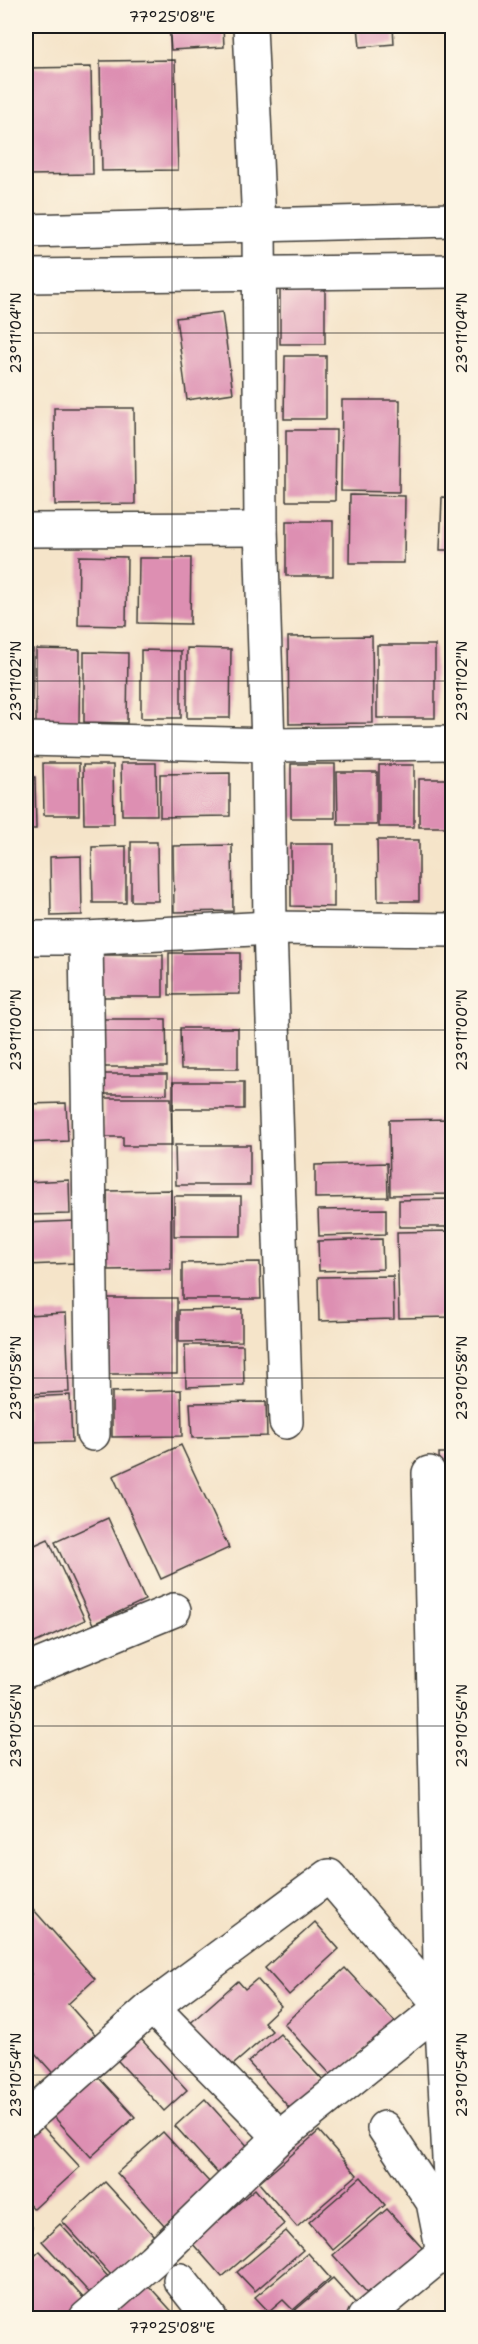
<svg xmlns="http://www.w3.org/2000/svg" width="478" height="2344" font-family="'Shantell Sans',sans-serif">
  <rect width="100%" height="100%" fill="#fcf5e5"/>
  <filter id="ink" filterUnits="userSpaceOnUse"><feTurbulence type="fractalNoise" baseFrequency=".0167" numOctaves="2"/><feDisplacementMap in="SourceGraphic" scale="12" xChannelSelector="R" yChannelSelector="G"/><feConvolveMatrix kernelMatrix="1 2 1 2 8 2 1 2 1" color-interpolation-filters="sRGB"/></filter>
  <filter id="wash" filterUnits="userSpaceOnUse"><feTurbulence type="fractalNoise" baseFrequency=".008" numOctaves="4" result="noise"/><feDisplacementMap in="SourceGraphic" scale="24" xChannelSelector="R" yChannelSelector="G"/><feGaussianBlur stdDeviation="1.35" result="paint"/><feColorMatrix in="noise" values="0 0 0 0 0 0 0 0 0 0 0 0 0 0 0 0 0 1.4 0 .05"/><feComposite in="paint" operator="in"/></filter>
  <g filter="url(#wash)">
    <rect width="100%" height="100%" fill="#f5e4c9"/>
    <g id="blocks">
      <g fill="#dd8fb2">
        <polygon points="169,26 223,26 224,47 171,50"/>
        <polygon points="358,26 393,26 394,44 360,47"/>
        <polygon points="175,60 178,170 102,171 100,61"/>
        <polygon points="91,67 93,174 26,175 26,68"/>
        <rect x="280" y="288" width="45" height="56"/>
        <polygon points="222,312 233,393 187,400 176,318"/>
        <polygon points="285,356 326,356 326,419 284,419"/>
        <polygon points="342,400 400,400 399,492 341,491"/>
        <polygon points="54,408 134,408 135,504 55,505"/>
        <polygon points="448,417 452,417 452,480 447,480"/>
        <polygon points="286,430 336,430 335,501 286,501"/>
        <polygon points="350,495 405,496 404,563 349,563"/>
        <polygon points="442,497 452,498 452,550 440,550"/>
        <rect x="286" y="521" width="47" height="55"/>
        <polygon points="79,556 127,557 126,626 78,625"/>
        <polygon points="139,558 191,558 190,624 138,623"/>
        <polygon points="372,636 373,723 289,724 288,637"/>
        <rect x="377" y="645" width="58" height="73"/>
        <polygon points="187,648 231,649 230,718 187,718"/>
        <polygon points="26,649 33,649 32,724 26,724"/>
        <polygon points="36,649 80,650 79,724 36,723"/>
        <polygon points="141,650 181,651 181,718 141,718"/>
        <polygon points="84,652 128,653 127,723 84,722"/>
        <polygon points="451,698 452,698 452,730 450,730"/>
        <polygon points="43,763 79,763 79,815 44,815"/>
        <polygon points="121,763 156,763 157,815 122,815"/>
        <rect x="291" y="764" width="44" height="54"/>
        <polygon points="83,765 113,765 114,824 84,824"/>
        <rect x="379" y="765" width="35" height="62"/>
        <polygon points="337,772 377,772 377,825 338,825"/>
        <polygon points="230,773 230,816 160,817 160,774"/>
        <polygon points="26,777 35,777 36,829 26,829"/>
        <rect x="419" y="779" width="33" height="48"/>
        <polygon points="377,840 419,840 419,901 378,901"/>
        <polygon points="131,842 157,842 158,901 131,901"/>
        <polygon points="291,844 334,844 334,907 291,906"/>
        <polygon points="232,845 233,911 174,912 173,846"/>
        <polygon points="126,846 126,903 93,903 92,847"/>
        <polygon points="81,856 82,915 51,916 50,857"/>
        <polygon points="169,953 240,953 240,994 169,995"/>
        <rect x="94" y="955" width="69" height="42"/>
        <polygon points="100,1019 166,1019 167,1067 100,1067"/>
        <polygon points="180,1028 238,1028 238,1069 181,1069"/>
        <rect x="98" y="1074" width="69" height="20"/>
        <rect x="173" y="1082" width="71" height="27"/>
        <polygon points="104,1098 171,1098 172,1146 123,1146 123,1137 104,1137"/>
        <polygon points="66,1103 68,1141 26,1143 26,1104"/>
        <polygon points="452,1119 452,1194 390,1195 389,1120"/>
        <polygon points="175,1145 250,1145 250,1185 176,1185"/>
        <polygon points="387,1163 388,1197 315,1198 315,1165"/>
        <polygon points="69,1180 70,1214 26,1215 26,1182"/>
        <polygon points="171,1190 171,1269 107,1270 107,1191"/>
        <rect x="174" y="1196" width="67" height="40"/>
        <polygon points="452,1199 452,1227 399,1227 399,1200"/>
        <polygon points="386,1209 386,1234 319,1236 318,1210"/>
        <polygon points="75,1221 76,1263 26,1265 26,1223"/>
        <polygon points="452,1231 452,1317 399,1318 397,1232"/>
        <polygon points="382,1239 383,1269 319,1271 318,1241"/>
        <polygon points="260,1262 261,1299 182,1299 182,1263"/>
        <polygon points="393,1276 394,1319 319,1321 318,1277"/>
        <rect x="99" y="1298" width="78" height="76"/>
        <polygon points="242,1309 242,1341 179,1342 179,1310"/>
        <polygon points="66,1313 69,1392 26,1394 26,1315"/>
        <polygon points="185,1345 243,1345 244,1385 186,1387"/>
        <polygon points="181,1390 182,1436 112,1437 112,1392"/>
        <polygon points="70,1395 72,1442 26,1443 26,1397"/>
        <polygon points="266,1402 267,1436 192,1438 190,1403"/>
        <polygon points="181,1445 229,1548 161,1579 113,1476"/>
        <polygon points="439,1453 452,1453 452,1481 440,1481"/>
        <rect x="437" y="1512" width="15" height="37"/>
        <polygon points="108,1518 145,1600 93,1624 55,1542"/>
        <polygon points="48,1539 85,1620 26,1647 26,1549"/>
        <polygon points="441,1589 452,1589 452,1640 442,1641"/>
        <polygon points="452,1645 452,1689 444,1689 444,1646"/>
        <polygon points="447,1711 452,1711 452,1753 448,1753"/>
        <polygon points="26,1901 95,1979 68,2004 101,2041 58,2079 26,2043 26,1979 31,1974 26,1968"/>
        <polygon points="315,1922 339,1949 289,1995 265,1968"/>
        <polygon points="345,1968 395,2022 334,2078 284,2024"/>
        <polygon points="257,1979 281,2006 264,2022 272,2031 226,2071 186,2027 238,1981 245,1989"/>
        <polygon points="133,2030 187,2090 164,2111 109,2051"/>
        <polygon points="280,2034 326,2084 294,2113 248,2062"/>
        <polygon points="88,2066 135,2117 91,2157 44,2106"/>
        <polygon points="205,2099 251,2150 221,2177 175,2126"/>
        <polygon points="32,2115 80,2167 34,2209 26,2200 26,2121"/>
        <polygon points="319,2131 357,2175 297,2227 259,2183"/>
        <polygon points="163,2132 211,2184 165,2226 117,2173"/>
        <polygon points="361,2177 385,2205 333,2250 309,2222"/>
        <polygon points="105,2182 155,2237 112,2276 62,2221"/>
        <polygon points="255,2189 284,2224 222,2277 192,2243"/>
        <polygon points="387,2209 424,2250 370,2296 333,2255"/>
        <polygon points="26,2220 32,2227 26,2233"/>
        <polygon points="60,2224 113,2282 95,2299 42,2241"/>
        <polygon points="286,2231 303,2250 255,2291 237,2272"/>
        <polygon points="40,2251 88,2303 72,2318 38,2318 26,2304 26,2264"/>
        <polygon points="308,2253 330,2278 293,2310 283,2300 269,2312 255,2297"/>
        <polygon points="333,2278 359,2307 345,2318 286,2318"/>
        <polygon points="148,2285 178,2318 109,2318"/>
      </g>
    </g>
  </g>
  <g filter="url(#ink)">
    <use href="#blocks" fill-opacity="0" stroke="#3d3a36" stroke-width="1.5"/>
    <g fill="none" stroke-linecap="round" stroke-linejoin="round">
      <g stroke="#3d3a36" stroke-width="36">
        <g id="minor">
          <polyline points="250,26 259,226 261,529 268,745 270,928 286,1422"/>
          <polyline points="26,530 261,529"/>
          <polyline points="26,739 268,745 452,743"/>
          <polyline points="26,938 86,938 270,928 452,930"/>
          <polyline points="86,938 93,1434"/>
          <polyline points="429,1473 441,2007 452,2215"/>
          <polyline points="26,1671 174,1610"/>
          <polyline points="152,2007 280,2137"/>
          <polyline points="26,2119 152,2007 329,1876 441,2007 280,2137 153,2260 86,2318"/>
          <polyline points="180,2280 210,2318"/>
          <polyline points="364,2318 443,2253 433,2202 384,2128"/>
        </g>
      </g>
      <g stroke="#3d3a36" stroke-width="36">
        <g id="tertiary">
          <polyline points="26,231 452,220"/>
          <polyline points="26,276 452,271"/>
        </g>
      </g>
      <use href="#minor" stroke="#fff" stroke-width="33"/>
      <use href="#tertiary" stroke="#fff" stroke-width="33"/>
    </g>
  </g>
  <path fill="none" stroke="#1c1c1c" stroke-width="1.5" stroke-opacity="0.45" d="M 172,26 L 172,2318M 26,333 L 452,333M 26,681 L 452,681M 26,1030 L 452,1030M 26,1378 L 452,1378M 26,1726 L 452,1726M 26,2075 L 452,2075"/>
  <rect width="478" height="2344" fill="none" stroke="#fcf5e5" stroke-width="66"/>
  <rect x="33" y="33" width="412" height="2278" fill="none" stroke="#1c1c1c" stroke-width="2"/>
  <g font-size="15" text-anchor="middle" fill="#1c1c1c">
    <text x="172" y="22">77°25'08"E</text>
    <text transform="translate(16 333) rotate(-90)" y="5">23°11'04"N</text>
    <text transform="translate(462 333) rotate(-90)" y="5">23°11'04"N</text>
    <text transform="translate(16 681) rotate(-90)" y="5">23°11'02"N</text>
    <text transform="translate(462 681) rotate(-90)" y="5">23°11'02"N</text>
    <text transform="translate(16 1030) rotate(-90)" y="5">23°11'00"N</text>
    <text transform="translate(462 1030) rotate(-90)" y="5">23°11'00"N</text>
    <text transform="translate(16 1378) rotate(-90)" y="5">23°10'58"N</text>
    <text transform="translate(462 1378) rotate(-90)" y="5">23°10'58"N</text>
    <text transform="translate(16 1726) rotate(-90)" y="5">23°10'56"N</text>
    <text transform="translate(462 1726) rotate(-90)" y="5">23°10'56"N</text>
    <text transform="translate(16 2075) rotate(-90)" y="5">23°10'54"N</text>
    <text transform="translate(462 2075) rotate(-90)" y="5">23°10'54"N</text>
    <text x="172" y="2333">77°25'08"E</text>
  </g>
</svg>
